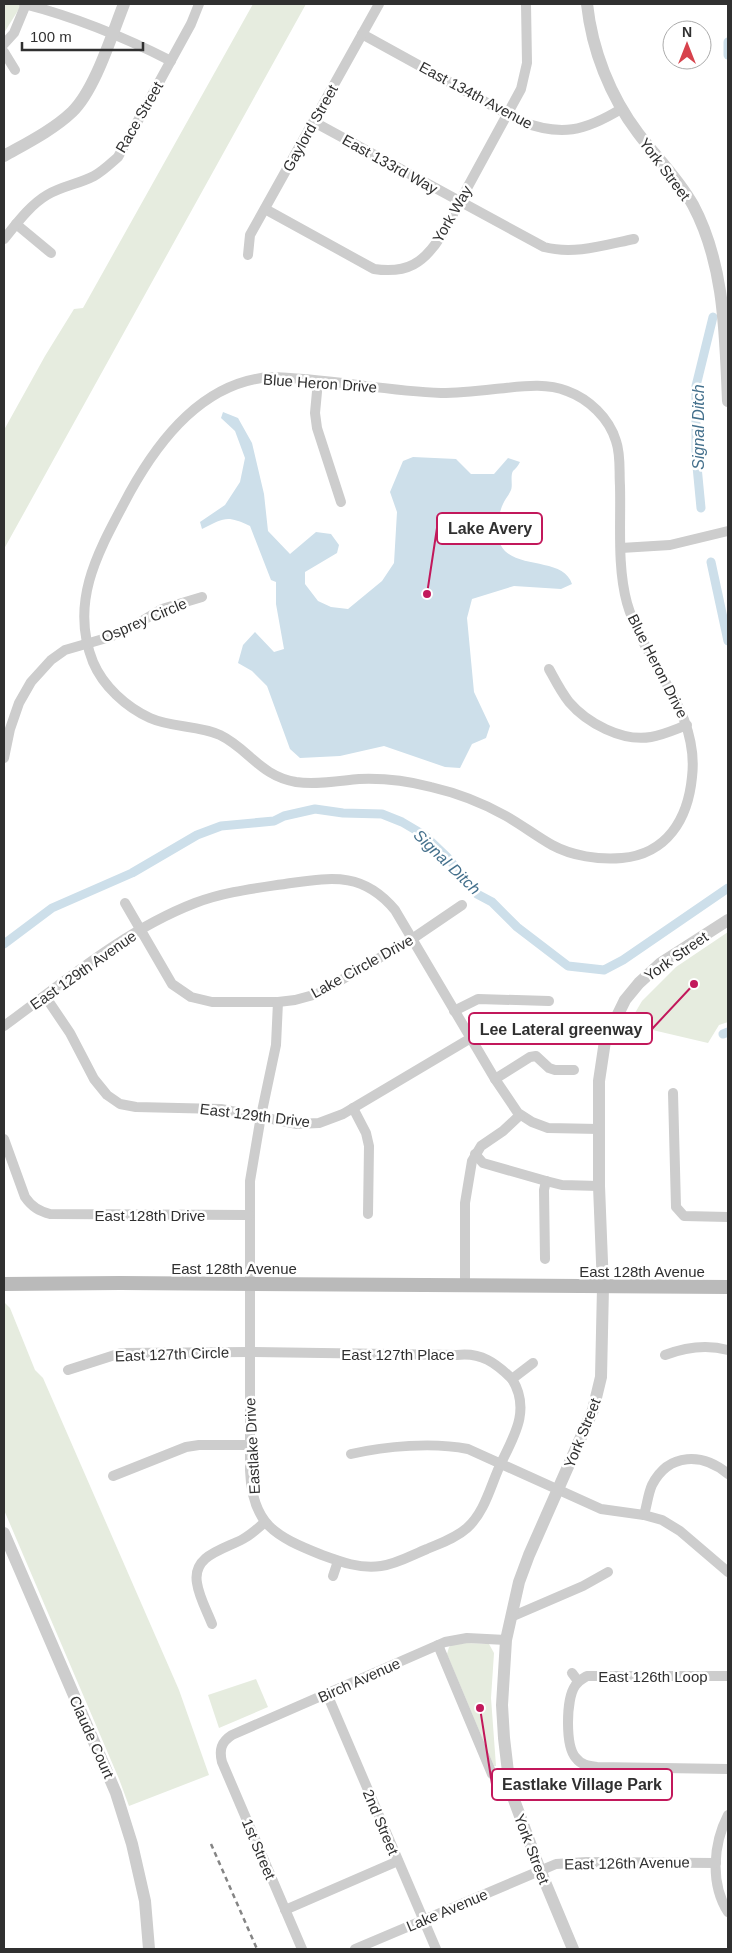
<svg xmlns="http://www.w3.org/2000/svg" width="732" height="1953" font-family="Arial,sans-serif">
  <rect width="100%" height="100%" fill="#fff"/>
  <g fill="#e6ecdf">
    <polygon points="4,4 22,4 4,33"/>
    <polygon points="253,4 306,4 4,549 4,430 45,356 74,309 83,308"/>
    <polygon points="728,932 728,1022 719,1025 708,1043 644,1028 625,1030 642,1001 676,967"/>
    <polygon points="4,1302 10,1308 35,1370 43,1378 179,1690 209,1775 129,1806 119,1779 4,1510"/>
    <polygon points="466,1643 489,1644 494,1653 491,1698 496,1766 494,1766 447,1654 449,1647 454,1644"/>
    <polygon points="256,1679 268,1707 219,1728 208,1695"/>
  </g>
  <path fill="#cddfea" d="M 223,412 L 238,418 L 252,443 L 264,494 L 268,531 L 290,554 L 316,532 L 331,534 L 339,545 L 337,553 L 305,572 L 305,584 L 318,601 L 331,607 L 348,609 L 382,581 L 394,563 L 397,512 L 390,492 L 403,461 L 413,457 L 456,459 L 471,474 L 494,474 L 508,458 L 520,462 C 518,466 516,468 513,471 C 510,476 513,485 511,490 C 509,495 505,499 503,504 C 500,510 498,520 498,526 C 493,577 562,551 572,584 L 561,589 L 514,586 L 472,599 L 467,618 L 474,692 L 490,726 L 486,738 L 472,744 L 460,768 L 445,767 L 384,746 L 340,756 L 300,758 L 290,749 L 267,686 L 252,671 L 238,663 L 243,645 L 255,632 L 274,652 L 284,649 L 276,604 L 276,582 L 271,580 L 250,526 C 226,515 225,518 202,529 L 200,522 L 225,505 L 240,482 L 245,458 L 235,431 L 221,418 Z"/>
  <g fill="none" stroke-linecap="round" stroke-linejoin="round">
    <g stroke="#cddfea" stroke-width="9">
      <polyline points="728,42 728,55"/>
      <polyline points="701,508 696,456 696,386 713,317"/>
      <polyline points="711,562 728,641"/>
      <polyline points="4,944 52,908 132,873 197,835 221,826 274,821 284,816 315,809 343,813 382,814 402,822 424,835 448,858 477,894 492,902 517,927 568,966 604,970 623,960 728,888"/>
      <polyline points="723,1034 728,1032"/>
    </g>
    <g stroke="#cdcdcd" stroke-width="10">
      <path d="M 24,4 C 75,17 124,37 171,61"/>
      <path d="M 362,34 L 520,121 C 561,137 585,131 621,109"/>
      <polyline points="4,44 14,33 26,4"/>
      <polyline points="4,52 15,70"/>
      <path d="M 314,122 L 544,247 C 574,255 605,245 634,239"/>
      <path d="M 265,209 L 374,269 C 407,274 424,263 441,236 L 521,89 L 527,63 L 526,4"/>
      <polyline points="16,224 51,253"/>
      <path d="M 4,239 C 17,223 30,205 47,195 C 62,186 79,184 94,176 C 103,171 110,164 118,157 L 191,24 L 199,4"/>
      <polyline points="248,255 250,235 379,4"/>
      <path d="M 270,377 C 327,378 384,391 441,393 C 459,393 477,391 495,389 C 519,387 544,382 567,391 C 589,399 609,418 616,441 C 621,455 619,471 620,486 C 621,524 617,566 627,603 C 644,663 700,711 692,777 C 688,819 667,854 622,858 C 599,860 572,856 552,845 C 536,836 522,825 506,816 C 483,803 457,793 431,787 C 408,781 382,778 359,779 C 338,781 317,785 296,782 C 260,776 249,749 220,735 C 198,725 172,728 150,718 C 126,707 103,686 93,662 C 68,599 101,547 130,492 C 160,438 204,382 270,377 Z"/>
      <polyline points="318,381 315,413 317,428 341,502"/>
      <polyline points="621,548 670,545 728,531"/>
      <path d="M 549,669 C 555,680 561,692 569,702 C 587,723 622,742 651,737 C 663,735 676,729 687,725"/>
      <polyline points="4,758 10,729 19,703 31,682 51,660 65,650 110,637 130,628 162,609 202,597"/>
      <polyline points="125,903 172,984 191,997 212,1002 278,1002 295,1000 317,994 412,939 462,905"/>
      <polyline points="45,996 70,1033 94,1079 107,1095 120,1104 136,1107 221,1109 297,1124 319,1123 343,1114 471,1038"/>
      <path d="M 278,1002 L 276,1045 L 261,1116 L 250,1181 L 250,1470 C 252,1525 275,1536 322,1555 C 341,1562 360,1569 381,1566 C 397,1564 412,1555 427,1549 C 441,1543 456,1538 467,1528 C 486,1511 491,1483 502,1461 C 516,1433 530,1408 512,1379"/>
      <polyline points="454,1011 478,999 549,1001"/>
      <path d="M 4,1026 C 64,982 125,930 195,903 C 226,891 259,888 291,883 C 335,877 364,873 395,910 L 495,1079 L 518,1113 L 532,1122 L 548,1128 L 599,1129"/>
      <polyline points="495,1079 530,1057 536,1056 549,1068 555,1070 574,1070"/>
      <polyline points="673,1093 676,1207 684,1216 728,1217"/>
      <polyline points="353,1108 366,1133 369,1146 368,1214"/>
      <path d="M 4,1139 L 25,1197 C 32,1207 39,1211 50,1214 L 249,1215"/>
      <polyline points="475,1154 483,1163 546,1181 562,1185 599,1186"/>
      <polyline points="545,1259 544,1190 546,1181"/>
      <polyline points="465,1285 465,1203 472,1161 481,1146 503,1131 520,1115"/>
      <path d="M 665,1355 C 686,1347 706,1344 728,1350"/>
      <path d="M 68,1370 L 121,1353 L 249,1352 L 457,1355 C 481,1352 496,1363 512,1379 L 533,1363"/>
      <path d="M 351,1454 C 386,1446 433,1442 468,1449 L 601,1509 L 644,1515 L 662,1520 L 680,1531 L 728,1572"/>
      <polyline points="113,1476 186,1447 199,1445 250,1445"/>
      <path d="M 644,1515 C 647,1505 648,1494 652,1485 C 669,1452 703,1453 728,1474"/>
      <polyline points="333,1576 338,1561"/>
      <polyline points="511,1617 583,1586 608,1572"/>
      <path d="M 212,1624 C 207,1611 199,1597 197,1583 C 192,1555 225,1549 243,1539 C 252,1534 258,1528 265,1522"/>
      <polyline points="438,1645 492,1774 510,1789"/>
      <polyline points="572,1673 578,1681"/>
      <path d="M 728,1676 L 587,1676 C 582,1679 578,1681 575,1686 C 566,1699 565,1746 576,1758 C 581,1765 589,1766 597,1767 L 728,1769"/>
      <polyline points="327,1694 436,1949"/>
      <path d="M 728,1815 C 713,1844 710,1884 728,1912"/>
      <polyline points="285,1910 398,1861"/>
      <path d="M 302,1949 L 222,1762 C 219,1750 221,1742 232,1735 L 445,1642 L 467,1638 L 506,1640"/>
      <polyline points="355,1949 556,1864 587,1862 716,1863"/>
    </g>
    <g stroke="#cdcdcd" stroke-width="12">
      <path d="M 587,4 C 592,50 610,96 638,133 C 656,157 678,178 693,205 C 725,265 725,335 728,401"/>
      <path d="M 4,156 C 27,143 53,130 72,112 C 95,90 112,34 124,4"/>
      <polyline points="4,1533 116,1793 132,1844 145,1901 149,1949"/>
      <polyline points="573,1949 540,1870 510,1789 504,1738 502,1705 506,1640 519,1582 529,1555 593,1410 601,1377 603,1287 599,1186 599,1081 605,1041 625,1000 639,983 661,963 728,920"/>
    </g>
    <polyline stroke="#bababa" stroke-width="14" points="4,1284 120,1283 728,1287"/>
    <polyline stroke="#858585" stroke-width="2.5" stroke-dasharray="5 4" stroke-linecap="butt" points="211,1844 257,1949"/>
  </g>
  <g text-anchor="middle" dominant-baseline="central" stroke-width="5" stroke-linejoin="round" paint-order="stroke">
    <g font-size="15" fill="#303030" stroke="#fff">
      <text transform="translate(476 95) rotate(28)">East 134th Avenue</text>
      <text transform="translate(139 117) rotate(-60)">Race Street</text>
      <text transform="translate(310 128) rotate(-61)">Gaylord Street</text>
      <text transform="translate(390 164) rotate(29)">East 133rd Way</text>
      <text transform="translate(665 169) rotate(53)">York Street</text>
      <text transform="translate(452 214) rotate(-60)">York Way</text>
      <text transform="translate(320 383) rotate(4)">Blue Heron Drive</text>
      <text transform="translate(144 620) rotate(-23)">Osprey Circle</text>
      <text transform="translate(658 666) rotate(63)">Blue Heron Drive</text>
      <text transform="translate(676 956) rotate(-35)">York Street</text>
      <text transform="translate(362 966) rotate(-29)">Lake Circle Drive</text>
      <text transform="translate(83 970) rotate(-35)">East 129th Avenue</text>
      <text transform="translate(255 1115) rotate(7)">East 129th Drive</text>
      <text x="150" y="1215">East 128th Drive</text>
      <text x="234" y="1268">East 128th Avenue</text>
      <text x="642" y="1271">East 128th Avenue</text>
      <text transform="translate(172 1354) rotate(-2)">East 127th Circle</text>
      <text x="398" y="1354">East 127th Place</text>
      <text transform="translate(582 1433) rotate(-68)">York Street</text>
      <text transform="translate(252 1446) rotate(-93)">Eastlake Drive</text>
      <text x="653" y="1676">East 126th Loop</text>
      <text transform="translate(359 1680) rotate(-24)">Birch Avenue</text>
      <text transform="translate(92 1737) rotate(66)">Claude Court</text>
      <text transform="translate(381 1822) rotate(67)">2nd Street</text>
      <text transform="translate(259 1849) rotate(67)">1st Street</text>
      <text transform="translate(532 1849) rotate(69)">York Street</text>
      <text transform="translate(627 1863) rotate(-1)">East 126th Avenue</text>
      <text transform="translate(447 1910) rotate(-23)">Lake Avenue</text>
    </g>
    <g font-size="16" font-style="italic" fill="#44708c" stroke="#fff">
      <text transform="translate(698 427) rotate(-90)">Signal Ditch</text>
      <text transform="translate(447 862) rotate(44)">Signal Ditch</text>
    </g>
  </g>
  <path fill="none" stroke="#c2185b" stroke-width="2" d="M427 594L437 528M694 984L652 1029M480 1708L492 1784"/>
  <g fill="#c2185b" stroke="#fff" stroke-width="2">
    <circle cx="427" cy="594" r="5"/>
    <circle cx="694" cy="984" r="5"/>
    <circle cx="480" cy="1708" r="5"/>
  </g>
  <g fill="#fff" stroke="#c2185b" stroke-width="2">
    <rect x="437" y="513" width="105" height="31" rx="5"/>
    <rect x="469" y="1013" width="183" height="31" rx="5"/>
    <rect x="492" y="1769" width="180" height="31" rx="5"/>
  </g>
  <g font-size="16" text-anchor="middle" font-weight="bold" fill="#303030">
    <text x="490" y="534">Lake Avery</text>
    <text x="561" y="1035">Lee Lateral greenway</text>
    <text x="582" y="1790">Eastlake Village Park</text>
  </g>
  <rect width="732" height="1953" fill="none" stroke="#303030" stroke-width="10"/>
  <g transform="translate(687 45)"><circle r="24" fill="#ffffff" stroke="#acacac"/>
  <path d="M0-4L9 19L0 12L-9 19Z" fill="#d7424c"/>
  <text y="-8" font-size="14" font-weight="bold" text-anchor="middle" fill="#303030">N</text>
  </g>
  <path d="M22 42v8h121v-8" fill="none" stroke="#303030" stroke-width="2.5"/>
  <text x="30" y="42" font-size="15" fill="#303030" stroke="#ffffff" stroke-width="4" paint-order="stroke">100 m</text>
</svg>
